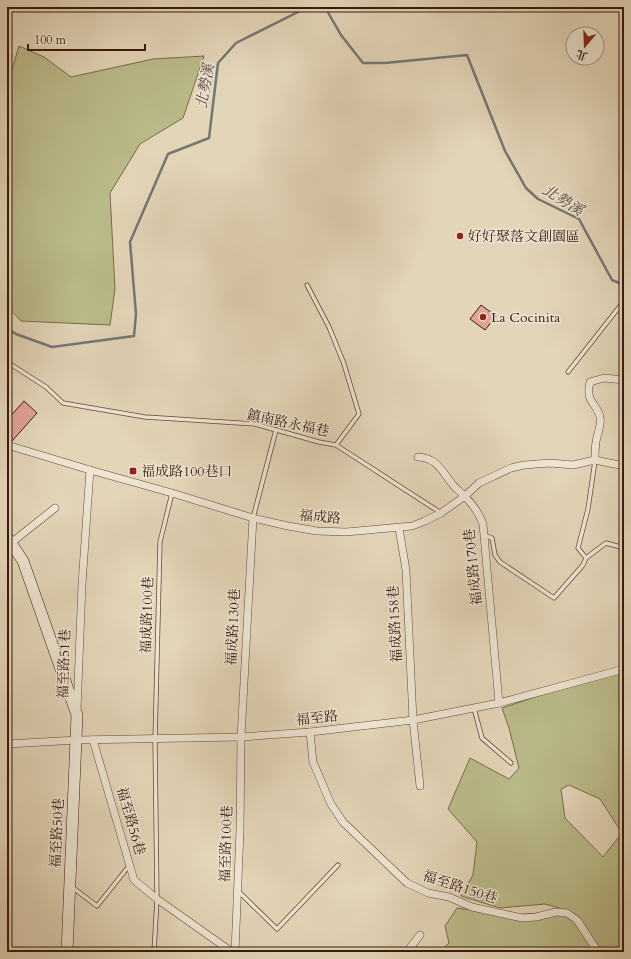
<svg xmlns="http://www.w3.org/2000/svg" width="631" height="959" font-family="Cardo,'Noto Serif TC',serif">
  <rect width="100%" height="100%" fill="#e3d5b8"/>
  <filter id="stains"><feTurbulence type="fractalNoise" baseFrequency=".005" numOctaves="4"/><feColorMatrix values="0 0 0 0 .2 0 0 0 0 .09 0 0 0 0 .02 0 0 0 .5 -.17"/></filter>
  <radialGradient id="worn" r=".72"><stop offset=".6" stop-color="#630" stop-opacity="0"/><stop offset="1" stop-color="#630" stop-opacity=".3"/></radialGradient>
  <g fill="#bbbb8a" stroke="#7a6a4c" fill-rule="evenodd">
    <polygon points="19,46 44,57 71,77 153,59 204,56 183,118 140,144 110,193 115,289 110,325 21,321 7,306 7,86"/>
    <path d="M 613,671 L 624,680 L 624,952 L 439,952 L 449,943 L 445,926 L 457,908 L 512,915 L 556,912 L 569,917 L 559,908 L 545,904 L 500,908 L 461,896 L 473,875 L 477,842 L 448,809 L 470,758 L 509,779 L 519,768 L 509,728 L 502,708 ZM 569,785 L 600,799 L 622,833 L 603,857 L 565,818 L 561,789 Z"/>
  </g>
  <g fill="none" stroke-linecap="round" stroke-linejoin="round">
    <polyline stroke="#747775" stroke-width="2.5" points="7,328 16,334 52,347 134,336 136,314 130,242 168,154 209,138 218,63 236,43 306,8 326,9 341,35 363,63 385,63 467,55 505,151 526,188 538,199 579,219 612,280 624,285"/>
  </g>
  <g fill="#e3a397" stroke="#381a0d">
    <polygon points="481,305 496,316 485,330 470,319"/>
    <polygon points="24,401 37,413 12,441 8,440 7,420"/>
  </g>
  <g fill="none" stroke-linecap="round" stroke-linejoin="round">
    <g stroke="#634938" stroke-width="5">
      <g id="lane">
        <polyline points="307,285 329,327 344,364 359,414 336,445"/>
        <polyline points="7,362 46,387 63,403 145,417 255,424 319,442 336,445 441,513"/>
        <polyline points="568,372 624,301"/>
        <polyline points="253,518 276,430"/>
        <polyline points="484,535 492,538 495,555 500,562 554,598 583,565 586,558 578,548 588,509 595,461"/>
        <polyline points="586,558 606,543 624,548"/>
        <polyline points="474,708 482,738 511,763"/>
        <polyline points="72,887 97,906 129,866"/>
        <polyline points="238,891 277,929 338,865"/>
        <polyline points="154,952 157,899 155,740 160,542 172,493"/>
      </g>
    </g>
    <g stroke="#634938" stroke-width="8">
      <g id="street">
        <polyline points="7,445 90,470 172,493 253,518 288,526 317,531 346,532 412,526 425,521 441,513 465,496 479,483 511,468 524,465 550,463 573,465 595,460 624,466"/>
        <path d="M 418,457 C 438,458 442,472 453,485 C 456,489 461,492 464,496 C 473,504 479,513 483,524 L 499,703"/>
        <path d="M 595,460 C 595,454 595,448 596,442 C 597,434 602,425 600,417 C 597,403 585,403 590,382 L 604,378 L 624,380"/>
        <polyline points="399,528 406,570 413,720 420,786"/>
        <polyline points="11,543 55,508"/>
        <polyline points="77,710 82,584 90,470"/>
        <polyline points="310,732 313,762 331,804 343,822 407,883 428,893 449,897 472,907 522,918 536,917 556,912 567,913 577,920 598,952"/>
        <polyline points="93,740 134,880 157,899 232,952"/>
        <polyline points="7,744 77,740 241,737 310,732 413,720 499,703 624,669"/>
        <polyline points="235,952 240,831 241,737 253,518"/>
        <polyline points="314,952 352,952"/>
        <polyline points="407,952 420,935"/>
      </g>
    </g>
    <g stroke="#381a0d" stroke-width="12">
      <polyline id="secondary" points="7,537 23,561 77,715 67,952"/>
    </g>
    <polyline stroke="#381a0d" stroke-width="1.5" stroke-dasharray="3 2" stroke-linecap="butt" points="619,678 624,680"/>
    <use href="#lane" stroke="#ede4d1" stroke-width="3.5"/>
    <use href="#street" stroke="#ede4d1" stroke-width="7"/>
    <use href="#secondary" stroke="#ede4d1" stroke-width="11"/>
  </g>
  <g fill="#8f2418" stroke="#ede4d1" stroke-width="1.5">
    <circle cx="460" cy="236" r="4"/>
    <circle cx="483" cy="317" r="4"/>
    <rect x="129" y="467" width="8" height="8" rx="2"/>
  </g>
  <g text-anchor="middle" dominant-baseline="central" stroke-width="3" stroke-linejoin="round" paint-order="stroke">
    <g font-size="14" fill="#381a0d" stroke="#ede4d1" text-anchor="start">
      <text x="468" y="236">好好聚落文創園區</text>
      <text x="491" y="317">La Cocinita</text>
      <text x="141" y="471">福成路100巷口</text>
    </g>
    <g font-size="14" fill="#381a0d" stroke="#ede4d1">
      <text transform="translate(288 423) rotate(12)">鎮南路永福巷</text>
      <text transform="translate(320 517) rotate(5)">福成路</text>
      <text transform="translate(473 567) rotate(-96)">福成路170巷</text>
      <text transform="translate(147 615) rotate(-88)">福成路100巷</text>
      <text transform="translate(395 624) rotate(-93)">福成路158巷</text>
      <text transform="translate(233 627) rotate(-87)">福成路130巷</text>
      <text transform="translate(64 664) rotate(-88)">福至路51巷</text>
      <text transform="translate(317 718) rotate(-6)">福至路</text>
      <text transform="translate(131 821) rotate(74)">福至路56巷</text>
      <text transform="translate(57 833) rotate(-87)">福至路50巷</text>
      <text transform="translate(226 844) rotate(-88)">福至路100巷</text>
      <text transform="translate(460 887) rotate(18)">福至路150巷</text>
    </g>
    <g font-size="15" font-style="italic" fill="#564841" stroke="#ede4d1">
      <text transform="translate(205 86) rotate(-80)">北勢溪</text>
      <text transform="translate(563 200) rotate(32)">北勢溪</text>
    </g>
  </g>
  <rect width="631" height="959" fill="none" stroke="#e3d5b8" stroke-width="24"/>
  <rect x="8" y="8" width="615" height="943" fill="none" stroke="#381a0d" stroke-width="2"/>
  <rect x="12" y="12" width="607" height="935" fill="none" stroke="#381a0d"/>
  <g transform="translate(585 46) rotate(199)"><circle r="19" fill="#ede4d1" stroke="#a59383"/>
  <path d="M0-3L7 15L0 10L-7 15Z" fill="#8f2418"/>
  <text y="-6" font-size="11" font-weight="bold" text-anchor="middle" fill="#381a0d">北</text>
  </g>
  <path d="M28 44v6h117v-6" fill="none" stroke="#381a0d" stroke-width="2"/>
  <text x="34" y="44" font-size="12" fill="#381a0d" stroke="#ede4d1" stroke-width="3" paint-order="stroke">100 m</text>
  <rect width="100%" height="100%" filter="url(#stains)"/>
  <rect width="100%" height="100%" fill="url(#worn)"/>
</svg>
